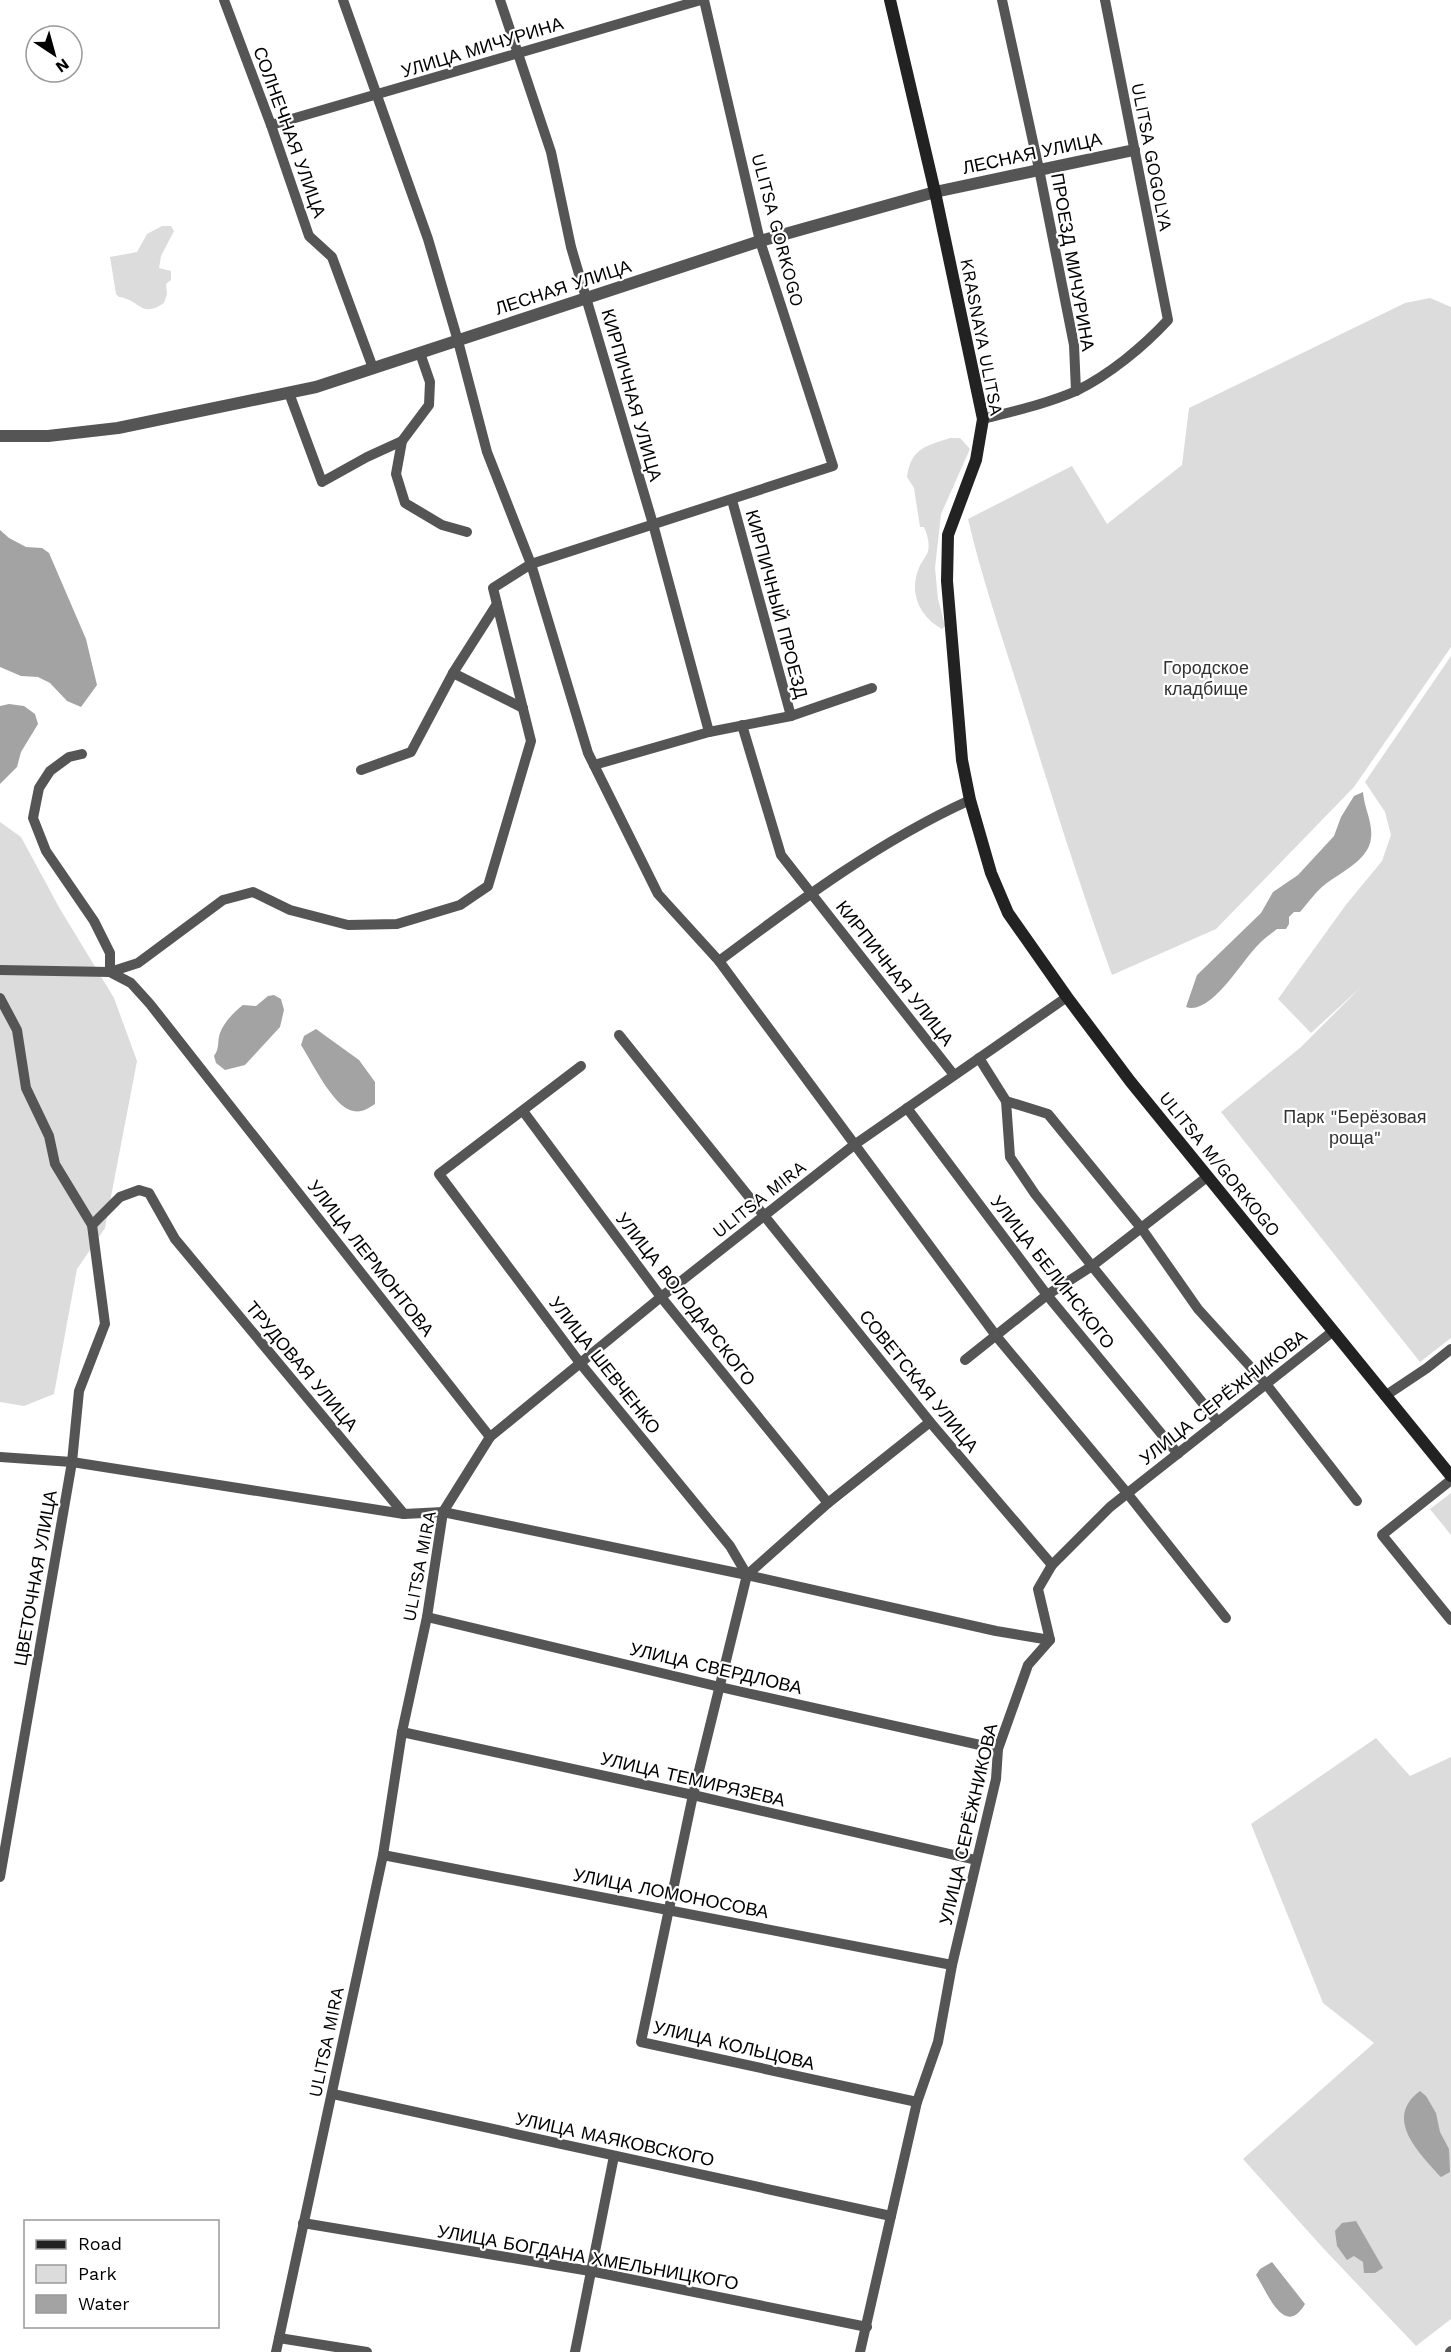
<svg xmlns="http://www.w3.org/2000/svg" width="1451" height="2352" font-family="'Work Sans',sans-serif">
  <rect width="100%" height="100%" fill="#fff"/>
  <g fill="#dcdcdc">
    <path d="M 162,226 L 171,226 L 174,231 L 161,256 L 159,268 L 171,271 L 171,280 L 166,284 L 167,294 L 164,303 C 141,319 139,299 119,297 L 116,294 L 110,257 L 137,252 L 147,234 Z"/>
    <path d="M 1430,298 L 1451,307 L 1451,647 L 1354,787 L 1216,929 L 1112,975 C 1080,887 1052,797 1024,707 C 1005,645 983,583 968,519 L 1072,466 L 1107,524 L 1182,465 L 1189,408 L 1405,303 Z"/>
    <path d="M 950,438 L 960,438 L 970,449 L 941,514 L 935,568 L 938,599 L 945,626 L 942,629 C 918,616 909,591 919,568 C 921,562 927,556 928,551 C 930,543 927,534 924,527 L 920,527 L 914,488 L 907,477 C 911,448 926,446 950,438 Z"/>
    <polygon points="1451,656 1451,1338 1420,1362 1221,1112 1301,1047 1361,987 1311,1033 1278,999 1345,906 1382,861 1391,835 1385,812 1365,782"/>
    <polygon points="0,822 21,837 60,909 114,998 137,1061 105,1228 77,1269 54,1394 24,1406 0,1402"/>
    <polygon points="1451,1493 1451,1535 1430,1509"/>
    <polygon points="1376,1738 1410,1776 1451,1757 1451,2319 1416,2346 1323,2248 1243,2159 1374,2043 1323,2003 1251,1824"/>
  </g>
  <g fill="#a3a3a3">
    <polygon points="0,530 9,538 26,547 42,548 49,553 86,639 97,685 81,707 67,701 50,683 38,677 21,676 0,667"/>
    <polygon points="9,704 24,706 35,714 38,724 21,752 17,767 0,784 0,706"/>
    <path d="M 1363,792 C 1364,808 1373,822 1371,838 C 1369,861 1337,874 1322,887 C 1314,894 1307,904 1300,912 L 1294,912 L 1289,917 L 1289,924 L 1286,929 L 1277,929 C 1271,934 1264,938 1259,944 C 1243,959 1211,1016 1186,1007 L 1197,975 L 1261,913 L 1273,892 L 1298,875 L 1334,836 L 1341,817 L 1354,796 Z"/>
    <path d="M 274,995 L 281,999 L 284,1010 L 280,1027 L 245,1065 L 225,1070 L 216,1063 L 214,1056 C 220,1048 217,1041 220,1033 C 224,1022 234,1012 243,1005 L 256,1006 L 268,996 Z"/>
    <path d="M 316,1029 L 359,1060 L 375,1082 L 375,1104 C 369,1108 362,1113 353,1111 C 333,1107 312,1062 301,1045 L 304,1036 Z"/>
    <path d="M 1420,2091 L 1426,2096 L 1436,2113 L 1440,2132 L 1449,2149 L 1450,2172 L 1441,2177 C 1419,2153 1383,2118 1420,2091 Z"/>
    <polygon points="1356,2221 1383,2268 1375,2273 1364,2273 1363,2262 1354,2256 1347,2260 1337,2246 1335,2231 1342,2223"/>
    <path d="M 1272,2262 L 1305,2304 C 1284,2340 1266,2289 1256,2275 L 1260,2269 Z"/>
  </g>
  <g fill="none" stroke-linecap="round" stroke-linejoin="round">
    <g stroke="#555" stroke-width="10">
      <polyline points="224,0 271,125 309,236 332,257 373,368"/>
      <polyline points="343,0 428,239 458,341 487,452 531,564 588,753 658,894 719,961 997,1337 1127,1493 1226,1618"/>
      <polyline points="500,0 551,152 571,247 653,524 709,732"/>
      <polyline points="1002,0 1039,169 1074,345 1076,391"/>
      <polyline points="271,125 701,0"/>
      <polyline points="289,393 322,482 367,457 402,441 429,405 430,382 420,353"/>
      <path d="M 983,419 C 1014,411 1046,404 1076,391 C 1109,375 1143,347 1168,320 L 1105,0"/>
      <polyline points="402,441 396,474 405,503 442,525 467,532"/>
      <polyline points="732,500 791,716"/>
      <polyline points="497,604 453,673 523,708"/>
      <polyline points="742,725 781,855 954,1075"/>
      <polyline points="82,754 69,757 50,771 39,788 33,818 46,851 94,921 110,953 110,972"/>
      <polyline points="594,765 709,732 791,716 872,688"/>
      <polyline points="361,770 411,752 453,673"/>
      <path d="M 719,961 C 799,901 878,842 970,800"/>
      <polyline points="0,970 110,972 138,963 223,900 253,892 290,910 348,925 397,924 460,905 488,886 531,741 493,588 531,564 833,466 760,241 704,0"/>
      <polyline points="110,972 131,983 150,1004 490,1437"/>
      <polyline points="0,998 17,1030 26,1088 49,1136 55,1164 92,1225 105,1324 79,1391 72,1462 0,1877"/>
      <polyline points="619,1035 930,1422 1052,1565"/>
      <polyline points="979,1058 1006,1101 1010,1157 1035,1194 1092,1266 1218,1422"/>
      <polyline points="581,1066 439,1174 580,1363 730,1546 747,1575"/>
      <polyline points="1006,1101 1048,1114 1142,1229 1198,1309 1266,1384 1357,1501"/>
      <polyline points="907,1108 1047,1295 1178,1454"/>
      <polyline points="523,1111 661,1297 828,1503"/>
      <polyline points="92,1225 120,1197 139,1190 149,1193 175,1239 404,1514"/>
      <polyline points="965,1360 1047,1295 1092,1266 1207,1177"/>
      <polyline points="1385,1396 1427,1368 1451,1349"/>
      <polyline points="0,1457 72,1462 404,1514 443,1512 747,1575 996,1631 1050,1640"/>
      <polyline points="1451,1480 1382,1535 1451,1620"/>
      <polyline points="427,1617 720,1687 998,1749"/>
      <polyline points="402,1732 693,1795 976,1860"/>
      <polyline points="383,1855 952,1965"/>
      <polyline points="333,2094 891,2216"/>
      <polyline points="917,2102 641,2042 693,1795 747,1575 828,1503 930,1422"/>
      <polyline points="303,2223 590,2271 867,2327"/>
      <polyline points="279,2338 367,2352"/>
      <polyline points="276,2352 383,1855 402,1732 427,1617 443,1512 490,1437 661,1297 854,1145 1067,997"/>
      <polyline points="575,2352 614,2156"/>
      <polyline points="860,2352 917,2102 938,2042 952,1965 996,1779 998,1749 1028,1665 1050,1640 1038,1589 1052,1565 1110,1507 1332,1332"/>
      <polyline points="1450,2352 1451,2351"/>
    </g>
    <polyline stroke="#555" stroke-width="12" points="0,436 48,436 118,428 316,387 760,241 935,192 1134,150"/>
    <polyline stroke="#222" stroke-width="12" points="890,0 935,192 983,419 976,460 948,535 947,581 962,760 970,800 991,873 1008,913 1067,997 1130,1081 1451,1476"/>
  </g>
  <g text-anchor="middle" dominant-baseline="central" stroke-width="4.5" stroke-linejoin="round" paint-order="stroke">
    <g font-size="18" fill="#000" stroke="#fff">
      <text transform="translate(482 47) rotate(-17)">УЛИЦА МИЧУРИНА</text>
      <text transform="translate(290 132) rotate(70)">СОЛНЕЧНАЯ УЛИЦА</text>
      <text transform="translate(1032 153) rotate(-12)">ЛЕСНАЯ УЛИЦА</text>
      <text transform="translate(1152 157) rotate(79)">ULITSA GOGOLYA</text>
      <text transform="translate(778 230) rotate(75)">ULITSA GORKOGO</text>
      <text transform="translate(1073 262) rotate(80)">ПРОЕЗД МИЧУРИНА</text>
      <text transform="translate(563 287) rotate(-18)">ЛЕСНАЯ УЛИЦА</text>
      <text transform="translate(982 337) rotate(79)">KRASNAYA ULITSA</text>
      <text transform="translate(632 395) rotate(74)">КИРПИЧНАЯ УЛИЦА</text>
      <text transform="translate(777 604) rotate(75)">КИРПИЧНЫЙ ПРОЕЗД</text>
      <text transform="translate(895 973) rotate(52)">КИРПИЧНАЯ УЛИЦА</text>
      <text transform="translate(1220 1164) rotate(51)">ULITSA M/GORKOGO</text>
      <text transform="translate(759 1199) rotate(-38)">ULITSA MIRA</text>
      <text transform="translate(371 1258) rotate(52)">УЛИЦА ЛЕРМОНТОВА</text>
      <text transform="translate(1053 1272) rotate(52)">УЛИЦА БЕЛИНСКОГО</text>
      <text transform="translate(686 1299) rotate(52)">УЛИЦА ВОЛОДАРСКОГО</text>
      <text transform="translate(605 1365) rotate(52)">УЛИЦА ШЕВЧЕНКО</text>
      <text transform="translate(302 1366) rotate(50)">ТРУДОВАЯ УЛИЦА</text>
      <text transform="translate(919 1381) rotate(51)">СОВЕТСКАЯ УЛИЦА</text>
      <text transform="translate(1223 1397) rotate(-38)">УЛИЦА СЕРЁЖНИКОВА</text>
      <text transform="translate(419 1566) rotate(-79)">ULITSA MIRA</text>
      <text transform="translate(35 1578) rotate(-80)">ЦВЕТОЧНАЯ УЛИЦА</text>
      <text transform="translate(716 1668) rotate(13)">УЛИЦА СВЕРДЛОВА</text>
      <text transform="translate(693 1779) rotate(13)">УЛИЦА ТЕМИРЯЗЕВА</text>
      <text transform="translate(968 1824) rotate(-77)">УЛИЦА СЕРЁЖНИКОВА</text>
      <text transform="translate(671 1893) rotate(11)">УЛИЦА ЛОМОНОСОВА</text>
      <text transform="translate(326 2042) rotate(-78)">ULITSA MIRA</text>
      <text transform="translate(734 2045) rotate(13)">УЛИЦА КОЛЬЦОВА</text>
      <text transform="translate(615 2139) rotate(12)">УЛИЦА МАЯКОВСКОГО</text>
      <text transform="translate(588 2257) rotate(10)">УЛИЦА БОГДАНА ХМЕЛЬНИЦКОГО</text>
    </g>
    <g font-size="18" fill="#333" stroke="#fff">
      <text x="1206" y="667">Городское<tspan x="1206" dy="21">кладбище</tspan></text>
      <text x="1355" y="1116">Парк "Берёзовая<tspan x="1355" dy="21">роща"</tspan></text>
    </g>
  </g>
  <rect x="24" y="2220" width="195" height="108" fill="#ffffff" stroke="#999999" stroke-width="1.5"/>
  <rect x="36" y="2240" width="30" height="9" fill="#222222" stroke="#999999" stroke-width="1.5"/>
  <text x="78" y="2250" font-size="18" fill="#000000">Road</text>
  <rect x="36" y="2265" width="30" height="18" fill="#dcdcdc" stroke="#999999" stroke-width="1.5"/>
  <text x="78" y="2280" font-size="18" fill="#000000">Park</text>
  <rect x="36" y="2295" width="30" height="18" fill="#a3a3a3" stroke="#999999" stroke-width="1.5"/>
  <text x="78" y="2310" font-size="18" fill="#000000">Water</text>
  <g transform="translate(54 54) rotate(144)"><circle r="28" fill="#ffffff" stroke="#999999" stroke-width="1.5"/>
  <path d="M0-4.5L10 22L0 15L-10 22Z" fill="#000000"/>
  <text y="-9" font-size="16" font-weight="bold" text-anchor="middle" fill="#000000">N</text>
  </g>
</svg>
